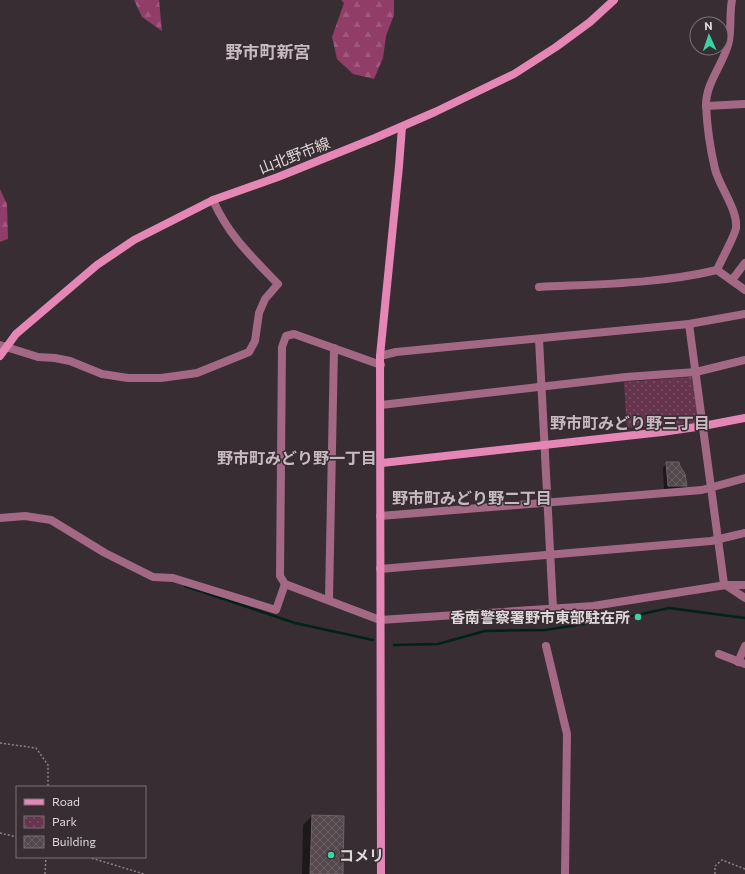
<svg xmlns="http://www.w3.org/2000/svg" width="745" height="874" font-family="Commissioner,'Noto Sans JP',sans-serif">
  <defs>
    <pattern id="forest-firs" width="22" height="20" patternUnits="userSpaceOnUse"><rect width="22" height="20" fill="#903d68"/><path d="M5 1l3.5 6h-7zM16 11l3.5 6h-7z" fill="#9f587d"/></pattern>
    <pattern id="park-dots" width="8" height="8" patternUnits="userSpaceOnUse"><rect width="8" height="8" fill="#66354d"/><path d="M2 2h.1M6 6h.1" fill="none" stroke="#7b5266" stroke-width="1.8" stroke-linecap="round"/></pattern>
    <pattern id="building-cross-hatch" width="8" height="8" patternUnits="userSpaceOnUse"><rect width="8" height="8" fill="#53474c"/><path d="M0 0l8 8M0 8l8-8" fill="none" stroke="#6b6165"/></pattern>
  </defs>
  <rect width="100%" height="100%" fill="#382d32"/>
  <g fill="url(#forest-firs)">
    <polygon points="134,0 159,0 162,31 142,17"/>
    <polygon points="341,0 394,0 394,15 386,36 383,58 374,79 353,74 337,59 332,37 344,3"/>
    <polygon points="0,189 7,204 8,239 0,242"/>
  </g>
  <polygon fill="url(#park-dots)" points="692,377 699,423 627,428 624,382"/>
  <g fill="#0007">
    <polygon points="667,463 686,485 682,490 664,490 663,468"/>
    <polygon points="312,816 342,874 302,874 303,825"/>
  </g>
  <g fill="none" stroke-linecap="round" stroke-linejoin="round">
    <g stroke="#002317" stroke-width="2.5">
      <polyline points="185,586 295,623 373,640"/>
      <polyline points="394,645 438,644 485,631 545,630 628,617 669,608 745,618"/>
    </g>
  </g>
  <g fill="url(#building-cross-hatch)" stroke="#6e6167">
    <polygon points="666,462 679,462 680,466 685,474 687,486 668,486"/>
    <polygon points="312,815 344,816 343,874 310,874"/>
  </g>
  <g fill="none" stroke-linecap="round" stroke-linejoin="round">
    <g stroke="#8c8387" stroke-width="1.5" stroke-dasharray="2 2" stroke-linecap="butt">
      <polyline points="0,743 36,748 48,765 48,787"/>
      <polyline points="0,833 17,837"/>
      <polyline points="88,857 144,874"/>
      <polyline points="45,874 46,857"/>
      <polyline points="715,874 715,866 722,860 745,869"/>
    </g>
    <g stroke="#a36984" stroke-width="8">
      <polyline points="706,106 745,104"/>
      <path d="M 717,270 C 721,260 734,238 736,228 C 738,210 719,186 715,169 C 710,148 707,126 706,105 C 706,83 722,66 728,45 C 732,31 729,15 732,0"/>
      <polyline points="732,280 745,263"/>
      <path d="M 539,287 C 599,284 658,284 717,270 L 745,290"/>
      <polyline points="689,324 724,584 745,598"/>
      <polyline points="539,339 553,608"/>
      <path d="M 0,345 L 38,357 L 55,358 L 70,361 L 102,374 L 128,378 L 161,378 L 197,373 L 249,352 L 255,341 L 259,313 L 265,299 L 278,284 C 252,257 228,235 213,200"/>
      <polyline points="380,356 396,352 689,324 745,314"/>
      <polyline points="381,365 294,334 286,336 282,347 280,576 285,584 380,620 593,606 726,585 745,585"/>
      <polyline points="381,405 626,377 696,372 745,360"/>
      <polyline points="380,516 702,490 745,478"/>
      <polyline points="0,518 25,516 51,520 105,553 153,577 173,578 276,610 285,584"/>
      <polyline points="380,569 711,541 745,533"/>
      <polyline points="329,599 334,348"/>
      <polyline points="546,646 567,734 565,874"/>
      <polyline points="719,654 745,664"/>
      <polyline points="738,662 745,646"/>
    </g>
    <g stroke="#e487b4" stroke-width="8">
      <polyline points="0,356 16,334 97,265 134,240 213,200 278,177 375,138 435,112 514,74 556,47 590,22 614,0"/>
      <polyline points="382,463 662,432 703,426 745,418"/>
      <polyline points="381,874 380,356 399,166 402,127"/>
    </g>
  </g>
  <g fill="#38d4a6" stroke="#382d32" stroke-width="1.5">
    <circle cx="638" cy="617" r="4"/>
    <circle cx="331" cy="855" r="4"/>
  </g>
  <g text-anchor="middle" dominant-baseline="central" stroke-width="3" stroke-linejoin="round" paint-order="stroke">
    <g font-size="15" fill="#dfd8db" stroke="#382d32">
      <text transform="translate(294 155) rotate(-21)">山北野市線</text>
    </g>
    <g font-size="15" font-weight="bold" fill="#dfd8db" stroke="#382d32" text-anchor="end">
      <text x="630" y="617">香南警察署野市東部駐在所</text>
      <text x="339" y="855" text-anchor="start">コメリ</text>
    </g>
    <g font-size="16" font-weight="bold" fill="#c8bac0" stroke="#382d32">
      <text x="630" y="422">野市町みどり野三丁目</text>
      <text x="297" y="457">野市町みどり野一丁目</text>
      <text x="472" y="497">野市町みどり野二丁目</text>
    </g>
    <g font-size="17" font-weight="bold" fill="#c8bac0" stroke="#382d32">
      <text x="268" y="51">野市町新宮</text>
    </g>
  </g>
  <rect x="16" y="786" width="130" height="72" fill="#382d32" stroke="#7b7176"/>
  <rect x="24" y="799" width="20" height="6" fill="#e487b4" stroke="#7b7176"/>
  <text x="52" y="806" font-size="12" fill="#dfd8db">Road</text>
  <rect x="24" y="816" width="20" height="12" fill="url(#park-dots)" stroke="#7b7176"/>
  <text x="52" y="826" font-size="12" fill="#dfd8db">Park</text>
  <rect x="24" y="836" width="20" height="12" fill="url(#building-cross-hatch)" stroke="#7b7176"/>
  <text x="52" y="846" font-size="12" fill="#dfd8db">Building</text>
  <g transform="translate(709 36) rotate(357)"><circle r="19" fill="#382d32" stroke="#7b7176"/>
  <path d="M0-3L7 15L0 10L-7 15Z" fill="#38d4a6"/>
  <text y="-6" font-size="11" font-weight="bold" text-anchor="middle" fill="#dfd8db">N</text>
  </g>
</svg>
